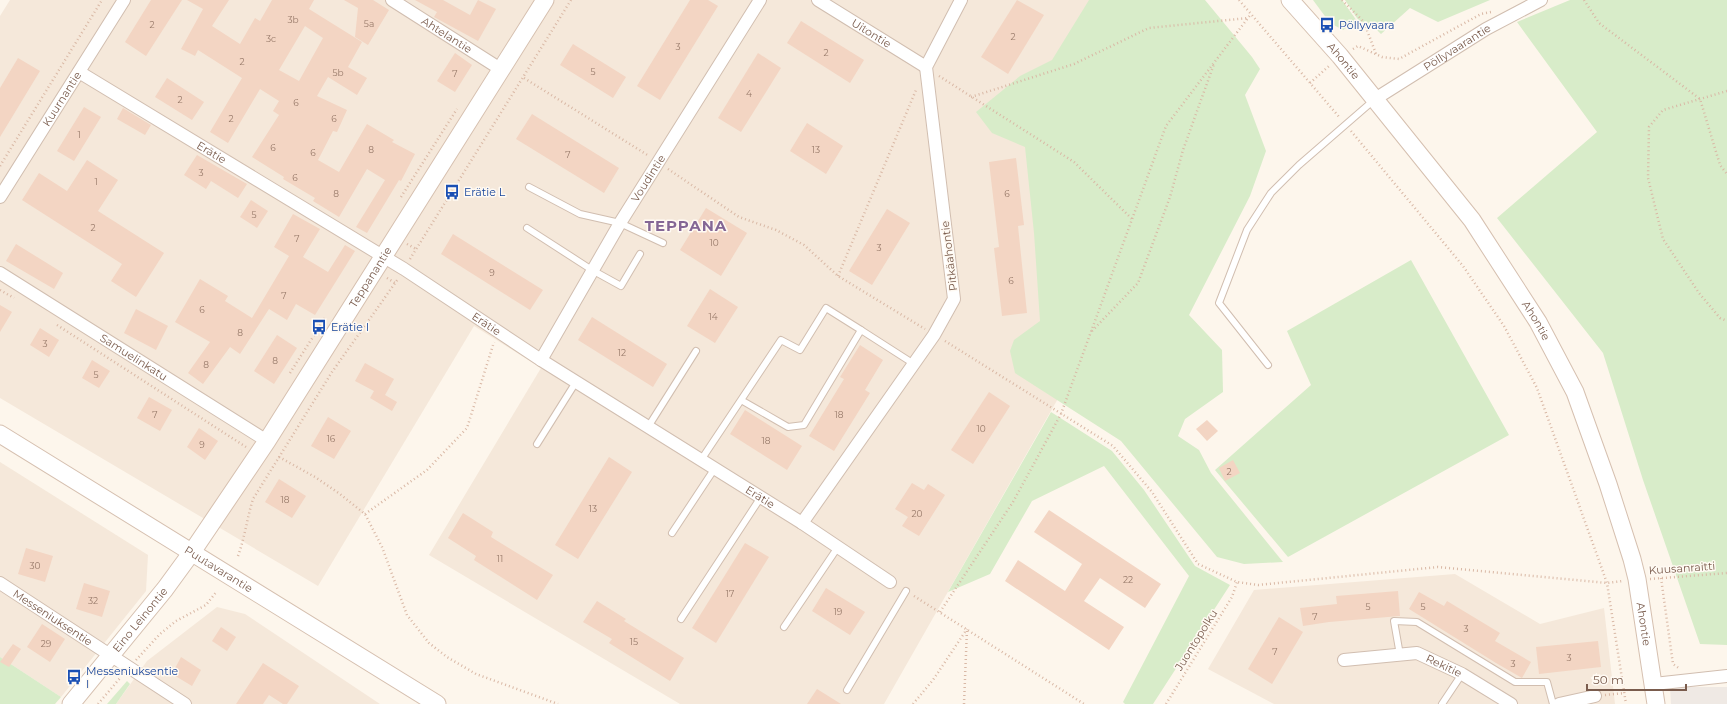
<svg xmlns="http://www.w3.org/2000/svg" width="1727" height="704" font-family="Montserrat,sans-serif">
  <rect width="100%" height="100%" fill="#fdf6ec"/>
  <g fill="#f5e8da">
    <polygon points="10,0 1104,0 1076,367 884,704 680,704 429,555 541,368 474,326 318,586 0,398 0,16"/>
    <polygon points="0,462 148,555 146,591 61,697 0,657"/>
    <polygon points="1455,574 1540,624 1604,608 1615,704 1274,704 1208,669 1254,590"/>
    <polygon points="217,607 245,614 380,704 116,704 147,661"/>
  </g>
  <polygon fill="#efe9e4" points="1670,687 1727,687 1727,704 1671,704"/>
  <g fill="#d8ecc9">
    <polygon points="1089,0 1205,0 1252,57 1260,69 1245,95 1266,151 1250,196 1189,315 1222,350 1223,392 1185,419 1178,436 1199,450 1211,473 1283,562 1244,564 1217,557 1121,441 1015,373 1010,351 1014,340 1040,321 1034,233 1025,147 992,133 976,112 1020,76 1052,60"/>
    <polygon points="1313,0 1342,0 1357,21 1343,30 1330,23"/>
    <polygon points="1345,0 1490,0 1438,22 1410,8 1381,34 1371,24 1359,21"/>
    <polygon points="1570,0 1727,0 1727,645 1700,644 1643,480 1603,353 1497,218 1597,132 1517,22"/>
    <polygon points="1411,260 1509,435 1288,557 1215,470 1311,385 1287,331"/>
    <polygon points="1051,412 1112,451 1144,490 1195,566 1230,585 1153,704 1125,704 1123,702 1189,576 1104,466 1032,501 990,574 948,592"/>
    <polygon points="0,657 61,697 55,704 0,704"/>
    <polygon points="127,681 130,684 116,704 107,704"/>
  </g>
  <g fill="#f3d5c3" fill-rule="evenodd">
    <polygon points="151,0 182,0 146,56 125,42"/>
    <path d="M 187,0 L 229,0 L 212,26 L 240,44 L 255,18 L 260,21 L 272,0 L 314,0 L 309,9 L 362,42 L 348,67 L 367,78 L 357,95 L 328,77 L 317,96 L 347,110 L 337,132 L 333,131 L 318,160 L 339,172 L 367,124 L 394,140 L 392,142 L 415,154 L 401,181 L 399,180 L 367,233 L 356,227 L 385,180 L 367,169 L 339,217 L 313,201 L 315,198 L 283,179 L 284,177 L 252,157 L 279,115 L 273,111 L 279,101 L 260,89 L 228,143 L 210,132 L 242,78 L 198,50 L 195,56 L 181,49 L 203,9 ZM 305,26 L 323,38 L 299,81 L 279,70 Z"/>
    <polygon points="344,0 373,0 389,10 368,45 355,37 358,8"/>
    <polygon points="415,0 443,0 470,15 478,0 496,9 478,41 434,17 437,12"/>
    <polygon points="690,0 708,0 718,6 660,100 637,86"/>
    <polygon points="1017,0 1044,15 1008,74 981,57"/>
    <polygon points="801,21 864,60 850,83 787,43"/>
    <polygon points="573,44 626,77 613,98 560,65"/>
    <polygon points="455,53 472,65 455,92 437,81"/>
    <polygon points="758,53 781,68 741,132 718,118"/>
    <polygon points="18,58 40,71 0,137 0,88"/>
    <polygon points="167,78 204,102 192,120 155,97"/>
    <polygon points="84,107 101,117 74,161 57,151"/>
    <polygon points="123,108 151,125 145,135 117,119"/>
    <polygon points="532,114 619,168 604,193 516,139"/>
    <polygon points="807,123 843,146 826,174 790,151"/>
    <polygon points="197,155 247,184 238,198 211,181 206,189 184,175"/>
    <polygon points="1016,158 1024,225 1018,226 1027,313 1002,316 994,248 999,247 989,162"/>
    <polygon points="87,160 118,180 98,211 164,253 136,297 111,281 122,264 22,200 39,173 67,191"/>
    <polygon points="251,200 268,211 257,228 240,217"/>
    <polygon points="706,208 747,233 721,276 680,250"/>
    <polygon points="887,209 910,223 872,285 849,271"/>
    <polygon points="293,214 320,229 303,257 328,272 345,245 355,251 315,315 296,304 287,320 269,309 240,354 230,347 203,384 188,373 210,342 175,322 200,279 228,296 225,301 252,318 289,256 274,247"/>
    <polygon points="453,234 543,290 530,310 441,254"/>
    <polygon points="16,244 63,273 54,289 6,261"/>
    <polygon points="710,289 738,307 715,343 687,326"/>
    <polygon points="0,305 12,312 0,332"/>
    <polygon points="136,309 168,326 156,350 124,333"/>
    <polygon points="592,317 667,364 653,387 578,340"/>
    <polygon points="40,328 59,340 49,357 30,345"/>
    <polygon points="277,335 297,348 274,384 254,371"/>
    <polygon points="860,345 883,360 865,390 870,393 834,451 809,436 844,379 840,377"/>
    <polygon points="92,360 110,371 99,388 82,378"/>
    <polygon points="365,363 394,379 385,395 397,402 392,411 370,398 374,391 355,381"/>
    <polygon points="989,392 1010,406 973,464 951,450"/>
    <polygon points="149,397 172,410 160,431 137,418"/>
    <polygon points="745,410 802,446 787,470 730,434"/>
    <polygon points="328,417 351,431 334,459 311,446"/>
    <polygon points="1207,420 1218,431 1207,441 1196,429"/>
    <polygon points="199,428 218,441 205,460 187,447"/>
    <polygon points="609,457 632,472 578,559 555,545"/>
    <polygon points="1233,460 1240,473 1225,481 1219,468"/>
    <polygon points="279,479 306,496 292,518 265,502"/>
    <polygon points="912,483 924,490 928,484 945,495 919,536 902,526 908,517 895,509"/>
    <polygon points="1049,510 1161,584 1145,608 1100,578 1084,601 1124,627 1109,650 1005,581 1018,560 1065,591 1082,564 1034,532"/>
    <polygon points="463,513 493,532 491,537 553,575 537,600 474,560 476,556 448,538"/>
    <polygon points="745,543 769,557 716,643 692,628"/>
    <polygon points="26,548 53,556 45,582 18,574"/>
    <polygon points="84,583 110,591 102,617 76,609"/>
    <polygon points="826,588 865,612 850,635 812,611"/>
    <polygon points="1398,591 1400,616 1329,622 1303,626 1300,608 1337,604 1336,596"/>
    <polygon points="1419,592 1444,606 1447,601 1500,633 1495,641 1531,662 1522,678 1496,663 1409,609"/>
    <polygon points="597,601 626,619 624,621 684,658 670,681 609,643 612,639 583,622"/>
    <polygon points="1279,617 1303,632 1272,684 1248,669"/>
    <polygon points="42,624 65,639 50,662 27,647"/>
    <polygon points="221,627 236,637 227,651 212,641"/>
    <polygon points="1598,641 1601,667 1539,674 1536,647"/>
    <polygon points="13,644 21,649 9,667 0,662"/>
    <polygon points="181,657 201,670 192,686 172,674"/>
    <polygon points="263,663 299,686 287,704 283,704 269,695 263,704 236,704"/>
    <polygon points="817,689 841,704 807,704"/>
  </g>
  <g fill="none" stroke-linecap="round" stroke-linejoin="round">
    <g stroke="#d1beb0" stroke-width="8">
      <g id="lane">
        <polyline points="529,187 580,214 620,223 663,243"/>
        <polyline points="527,228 592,270 621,286 640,254"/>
        <polyline points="861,330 914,364"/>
        <polyline points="1268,365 1219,303 1247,230 1271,193 1299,165 1374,100"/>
        <polyline points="648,427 696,351"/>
        <polyline points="537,444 576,382"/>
        <polyline points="701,460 781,340 800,350 826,308 861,330 804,425 788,427 741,400"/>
        <polyline points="672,533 715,468"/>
        <polyline points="681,619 761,497"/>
        <polyline points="784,627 838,547"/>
        <polyline points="1400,655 1394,621 1417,622 1515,682 1547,682 1553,704"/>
        <polyline points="847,690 906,591"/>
        <polyline points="1442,704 1462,674"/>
      </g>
    </g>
    <g stroke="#d1beb0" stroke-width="14">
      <g id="street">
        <path id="s1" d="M 392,0 L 502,70"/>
        <path id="s2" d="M 818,0 L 926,67"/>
        <path id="s3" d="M 79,72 L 404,269 L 541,360 L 802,523 L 890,582"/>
        <path id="s4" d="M 1375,99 L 1486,29 L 1541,0"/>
        <path id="s5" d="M 0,197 L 124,0"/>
        <path id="s6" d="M 0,273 L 267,441"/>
        <path id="s7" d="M 541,360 L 620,223 L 760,0"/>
        <polyline points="802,523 934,335 954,299 926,67 961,0"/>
        <path id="s8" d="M 0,583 L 185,704"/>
        <path id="s9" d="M 1344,660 L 1417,653 L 1462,674 L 1511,704"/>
        <polyline points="1654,684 1727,676"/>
        <polyline points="1559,704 1595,696"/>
      </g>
    </g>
    <g stroke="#d6c0b0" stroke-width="19">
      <g id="secondary">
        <path id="s10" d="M 1290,0 L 1340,56 L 1472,220 L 1538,322 L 1575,392 L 1608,484 L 1632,559 L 1637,579 L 1656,704"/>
        <path id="s11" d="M 0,434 L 437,704"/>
        <path id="s12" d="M 71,704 L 165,589 L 192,552 L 267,441 L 545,0"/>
      </g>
    </g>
    <g stroke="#d9b8a5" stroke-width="2.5" stroke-dasharray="1 3" stroke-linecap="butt">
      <polyline points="1239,0 1340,118"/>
      <polyline points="1342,0 1364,22 1376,54"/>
      <polyline points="1584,0 1599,23 1700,99 1720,165 1727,174"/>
      <polyline points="1353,49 1358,46 1382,57 1399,59 1481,14 1491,12"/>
      <polyline points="939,76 1074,162 1132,219"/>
      <polyline points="524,78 649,156"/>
      <polyline points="1310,83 1329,66"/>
      <polyline points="1727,91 1663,110 1649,127 1648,178 1663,239 1699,293 1720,318 1727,321"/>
      <polyline points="971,97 1074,64 1149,28 1248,18"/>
      <polyline points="1351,131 1463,266 1504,326 1537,388 1607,583 1626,704"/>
      <polyline points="0,166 102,0"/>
      <polyline points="668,169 739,217 776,230 804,245 838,276 925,329"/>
      <polyline points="401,197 457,109"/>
      <polyline points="407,244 416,249"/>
      <polyline points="410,259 571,0"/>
      <polyline points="838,276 916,90"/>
      <polyline points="387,278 395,283"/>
      <polyline points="0,290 14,298"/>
      <polyline points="57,325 246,447"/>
      <polyline points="1092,331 1138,283 1170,197 1183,150 1214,64"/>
      <polyline points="945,341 1113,446 1152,492 1198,564 1237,582 1258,585 1438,567 1607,583 1623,581"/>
      <polyline points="290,373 325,318"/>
      <polyline points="279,457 315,477 340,494 365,514 382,547 407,615 429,643 447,657 476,674 558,704"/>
      <polyline points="365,514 427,470 467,428 494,342"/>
      <path d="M 238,556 C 245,537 247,518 253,499 L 332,372 L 398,279"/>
      <polyline points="1661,578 1673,664 1680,669"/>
      <polyline points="1650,579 1727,573"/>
      <polyline points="914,596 1084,704"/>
      <polyline points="940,612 1013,502 1061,414 1166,126 1251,14"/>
      <polyline points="136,660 160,634 176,621 206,605 217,591"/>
      <polyline points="1605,695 1625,693"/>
      <polyline points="98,704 121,677"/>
      <polyline points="913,704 933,680 967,629"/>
      <polyline points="964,704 967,629"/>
      <polyline points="1166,704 1232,597 1237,582"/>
    </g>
    <use href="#lane" stroke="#fff" stroke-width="6"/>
    <use href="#street" stroke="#fff" stroke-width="12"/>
    <use href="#secondary" stroke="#fff" stroke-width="17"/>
  </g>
  <defs>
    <g id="bus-bare" transform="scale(1.2)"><path d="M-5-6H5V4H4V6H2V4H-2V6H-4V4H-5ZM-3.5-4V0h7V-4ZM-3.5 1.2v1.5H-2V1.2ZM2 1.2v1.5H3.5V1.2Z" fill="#1a4fb4" stroke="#fffaf3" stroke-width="2.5" paint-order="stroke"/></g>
  </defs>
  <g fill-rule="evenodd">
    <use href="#bus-bare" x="1327" y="25"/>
    <use href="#bus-bare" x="452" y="192"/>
    <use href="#bus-bare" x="319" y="327"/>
    <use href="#bus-bare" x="74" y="677"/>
  </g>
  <g text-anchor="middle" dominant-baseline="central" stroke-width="3" stroke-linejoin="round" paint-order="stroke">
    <g font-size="9" fill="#987a6a">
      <text x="293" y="19">3b</text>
      <text x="369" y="23">5a</text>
      <text x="152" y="24">2</text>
      <text x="1013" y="36">2</text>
      <text x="271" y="38">3c</text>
      <text x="678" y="46">3</text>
      <text x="826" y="52">2</text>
      <text x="242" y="61">2</text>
      <text x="593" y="71">5</text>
      <text x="338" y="72">5b</text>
      <text x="455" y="73">7</text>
      <text x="749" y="93">4</text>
      <text x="180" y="99">2</text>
      <text x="296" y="102">6</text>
      <text x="231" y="118">2</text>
      <text x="334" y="118">6</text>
      <text x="79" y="134">1</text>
      <text x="273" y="147">6</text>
      <text x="371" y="149">8</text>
      <text x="816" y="149">13</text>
      <text x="313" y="152">6</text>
      <text x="568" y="154">7</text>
      <text x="201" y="172">3</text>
      <text x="295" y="177">6</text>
      <text x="96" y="181">1</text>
      <text x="336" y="193">8</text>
      <text x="1007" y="193">6</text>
      <text x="254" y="214">5</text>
      <text x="93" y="227">2</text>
      <text x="297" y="238">7</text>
      <text x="714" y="242">10</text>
      <text x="879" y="247">3</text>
      <text x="492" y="272">9</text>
      <text x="1011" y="280">6</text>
      <text x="284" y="295">7</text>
      <text x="202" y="309">6</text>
      <text x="713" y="316">14</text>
      <text x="240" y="332">8</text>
      <text x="45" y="343">3</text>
      <text x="622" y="352">12</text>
      <text x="275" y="360">8</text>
      <text x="206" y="364">8</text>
      <text x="96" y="374">5</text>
      <text x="155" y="414">7</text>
      <text x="839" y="414">18</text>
      <text x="981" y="428">10</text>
      <text x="331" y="438">16</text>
      <text x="766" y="440">18</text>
      <text x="202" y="444">9</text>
      <text x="1229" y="471">2</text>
      <text x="285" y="499">18</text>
      <text x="593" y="508">13</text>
      <text x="917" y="513">20</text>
      <text x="500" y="558">11</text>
      <text x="35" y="565">30</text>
      <text x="1128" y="579">22</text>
      <text x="730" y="593">17</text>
      <text x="93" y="600">32</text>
      <text x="1368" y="606">5</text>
      <text x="1423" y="606">5</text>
      <text x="838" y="611">19</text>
      <text x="1315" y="616">7</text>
      <text x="1466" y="628">3</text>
      <text x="634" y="641">15</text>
      <text x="46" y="643">29</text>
      <text x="1275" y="651">7</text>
      <text x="1569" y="657">3</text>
      <text x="1513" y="663">3</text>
    </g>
    <g font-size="11" fill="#164399" stroke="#fffaf3" text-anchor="start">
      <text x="1339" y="25">Pöllyvaara</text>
      <text x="464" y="192">Erätie L</text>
      <text x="331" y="327">Erätie I</text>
      <text x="86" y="671">Messeniuksentie<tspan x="86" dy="13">I</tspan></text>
    </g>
    <g font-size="11" fill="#7a5c4d" stroke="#fffaf3">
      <text stroke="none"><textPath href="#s2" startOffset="63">Uitontie</textPath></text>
      <text stroke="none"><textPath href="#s1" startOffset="65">Ahtelantie</textPath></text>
      <text stroke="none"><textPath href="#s4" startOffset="97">Pöllyvaarantie</textPath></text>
      <text stroke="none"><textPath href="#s10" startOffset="81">Ahontie</textPath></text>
      <text stroke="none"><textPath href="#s5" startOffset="116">Kuurnantie</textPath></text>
      <text stroke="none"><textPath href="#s3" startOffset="155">Erätie</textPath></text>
      <text stroke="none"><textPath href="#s7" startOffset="211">Voudintie</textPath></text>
      <text transform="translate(949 256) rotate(-97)">Pitkäahontie</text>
      <text stroke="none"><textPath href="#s12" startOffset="522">Teppanantie</textPath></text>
      <text stroke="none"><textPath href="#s10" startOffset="405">Ahontie</textPath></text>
      <text stroke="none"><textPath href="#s3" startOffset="479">Erätie</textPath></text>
      <text stroke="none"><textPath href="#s6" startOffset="158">Samuelinkatu</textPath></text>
      <text stroke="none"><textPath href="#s3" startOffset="803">Erätie</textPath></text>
      <text transform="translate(1682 568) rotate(-4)">Kuusanraitti</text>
      <text stroke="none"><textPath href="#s11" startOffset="257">Puutavarantie</textPath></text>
      <text stroke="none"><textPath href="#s8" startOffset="63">Messeniuksentie</textPath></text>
      <text stroke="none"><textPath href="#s12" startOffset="109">Eino Leinontie</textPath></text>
      <text stroke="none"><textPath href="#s10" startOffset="729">Ahontie</textPath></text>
      <text transform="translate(1196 640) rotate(-58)">Juontopolku</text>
      <text stroke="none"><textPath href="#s9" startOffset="103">Rekitie</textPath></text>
    </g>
    <g font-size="15" font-weight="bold" letter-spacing="1" fill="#846695" stroke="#fffaf3">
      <text x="686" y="225">TEPPANA</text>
    </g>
  </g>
  <path d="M1587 684v6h99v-6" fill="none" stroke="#7a5c4d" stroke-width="2"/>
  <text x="1593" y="684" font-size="12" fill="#7a5c4d" stroke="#fffaf3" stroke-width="3" paint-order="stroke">50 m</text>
</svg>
